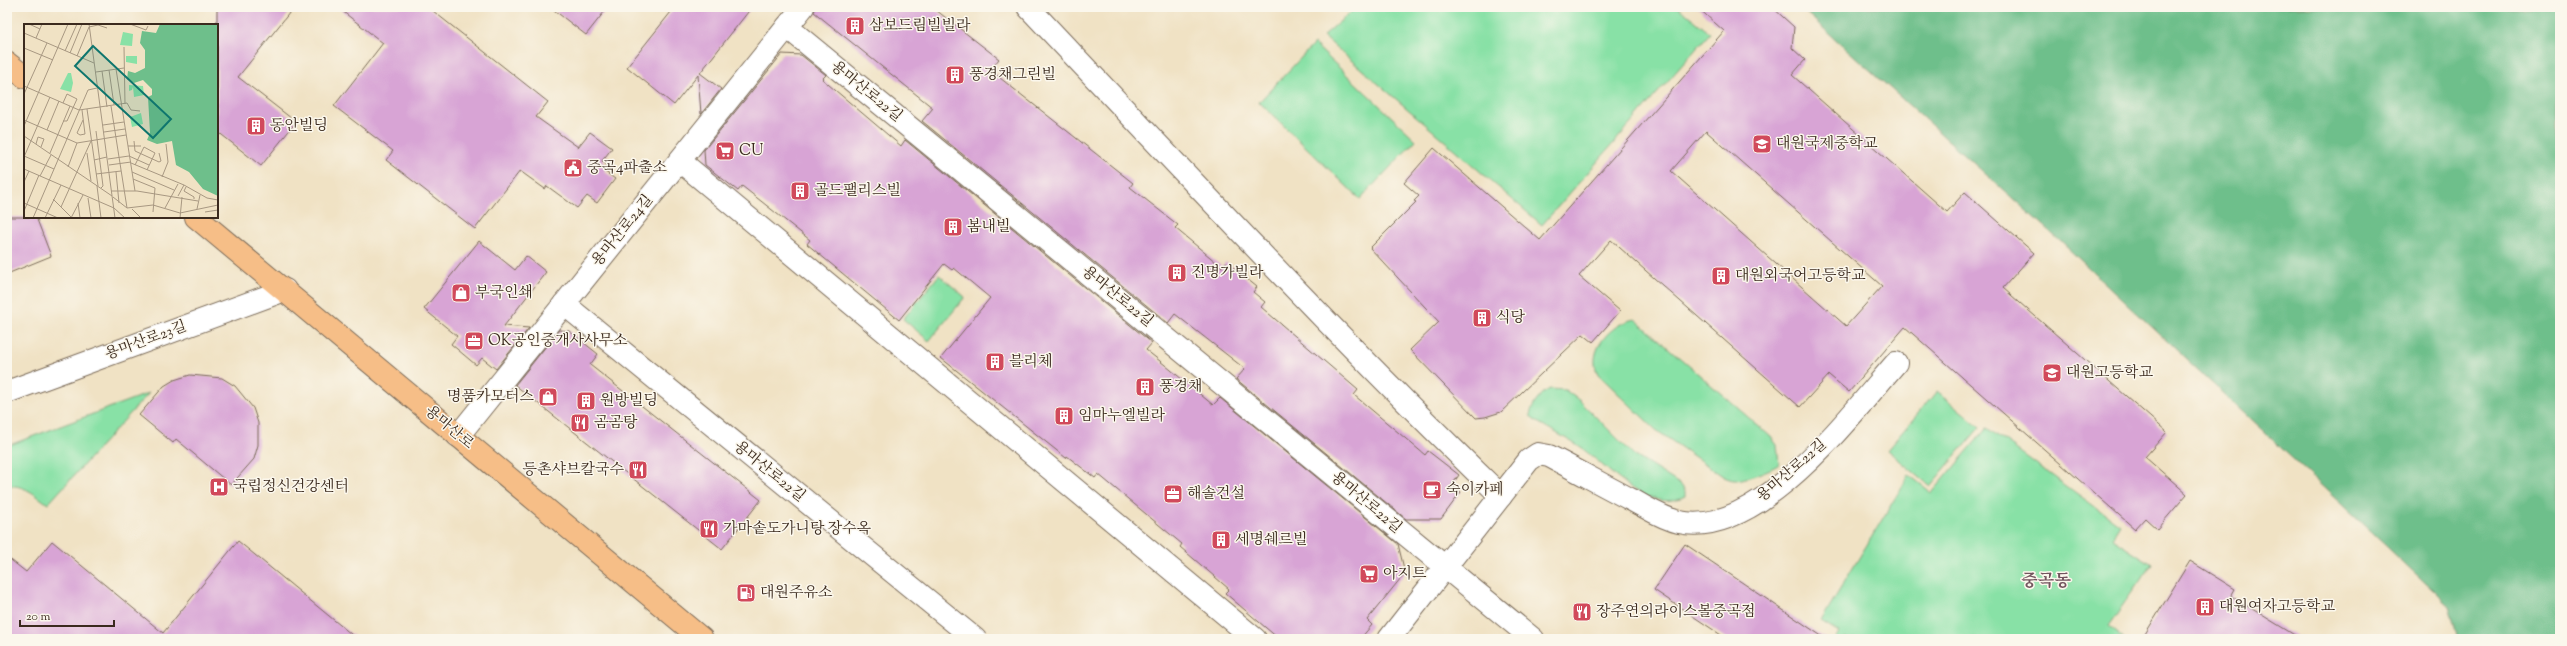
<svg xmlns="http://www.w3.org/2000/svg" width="2567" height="646" font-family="'Sorts Mill Goudy','Noto Serif KR',serif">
  <rect width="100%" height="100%" fill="#fbf7ec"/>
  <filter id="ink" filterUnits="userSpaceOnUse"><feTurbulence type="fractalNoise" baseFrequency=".025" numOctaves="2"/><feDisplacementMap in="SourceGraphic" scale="8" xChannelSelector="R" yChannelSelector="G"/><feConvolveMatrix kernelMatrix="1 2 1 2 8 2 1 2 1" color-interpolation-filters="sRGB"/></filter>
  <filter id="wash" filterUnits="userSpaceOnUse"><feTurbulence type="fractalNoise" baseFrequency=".012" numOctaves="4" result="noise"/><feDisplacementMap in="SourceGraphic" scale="16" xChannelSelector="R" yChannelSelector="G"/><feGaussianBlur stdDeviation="0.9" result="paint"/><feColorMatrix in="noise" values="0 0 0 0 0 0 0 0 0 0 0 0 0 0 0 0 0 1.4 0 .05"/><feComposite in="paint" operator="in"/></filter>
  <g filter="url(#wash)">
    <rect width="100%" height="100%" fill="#f0e2c4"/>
    <g fill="#88e1a6" stroke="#628662">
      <polygon points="1357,7 1678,7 1710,33 1542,225 1323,36"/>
      <polygon points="1314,44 1416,140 1360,199 1259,102"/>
      <polygon points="939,275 965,297 929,341 903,319"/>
      <path d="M 1635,319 L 1771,437 L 1777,445 L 1779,464 C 1774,469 1741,481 1734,480 C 1731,480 1727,478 1724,477 L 1656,430 L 1598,374 C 1586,351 1611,323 1635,319 Z"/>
      <path d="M 1550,389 L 1565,390 L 1580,401 L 1634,455 L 1681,485 L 1685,491 L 1685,496 C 1648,515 1611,470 1584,450 C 1568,439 1551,430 1534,420 L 1530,415 C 1532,405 1541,393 1550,389 Z"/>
      <polygon points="1937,391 1980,427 1930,486 1887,450"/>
      <path d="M 149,393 L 48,504 C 35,495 24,484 7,486 L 7,446 Z"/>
      <polygon points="1987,428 2120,525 2112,538 2152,564 2108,626 2125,639 1835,639 1839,632 1821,621 1909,475 1932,493"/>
    </g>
    <polygon fill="#6ebf8b" stroke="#547454" points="1803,7 2560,7 2560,639 2458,639 2449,605 2059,240 1802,9"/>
    <g id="blocks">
      <g fill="#d8a4d5" fill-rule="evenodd">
        <polygon points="217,7 294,7 238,77 296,122 261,166 217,131"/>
        <polygon points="337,7 428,7 548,102 536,117 578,147 590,132 612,148 602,161 608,166 604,171 615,179 597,203 587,196 577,208 547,186 545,189 520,171 475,229 386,160 393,151 334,106 383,43"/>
        <polygon points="550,7 608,7 586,35"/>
        <polygon points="675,7 752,7 700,73 721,89 701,114 698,75 674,105 627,67"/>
        <polygon points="815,7 932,7 999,59 990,70 1133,183 1130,187 1178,225 1175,228 1222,267 1226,262 1257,287 1253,292 1265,302 1261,307 1358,390 1354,395 1425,455 1428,451 1459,475 1452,485 1461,492 1441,519 1406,519 1236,379 1245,369 1175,314 1168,323 922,121 933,108 814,12"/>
        <path d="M 1697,7 L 1772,7 L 1794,27 L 1792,48 L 1805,60 L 1792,75 L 1947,212 L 1965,192 L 2034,253 L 2003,288 L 2167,432 L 2145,457 L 2187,494 L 2157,529 L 2145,518 L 2135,529 L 1905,327 L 1849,392 L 1829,375 L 1800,407 L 1611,240 L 1579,276 L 1620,311 L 1593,342 L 1583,334 L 1501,412 L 1485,417 L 1476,418 L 1410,350 L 1439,322 L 1370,248 L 1416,202 L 1414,201 L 1419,196 L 1404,183 L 1434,148 L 1540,240 L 1724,31 ZM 1706,131 L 1882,286 L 1846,326 L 1671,171 Z"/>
        <polygon points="782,54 801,55 826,75 822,79 901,146 905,140 1152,343 1146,350 1165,365 1213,405 1220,398 1398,544 1405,573 1367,620 1372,625 1360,639 1279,639 1225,593 1229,589 1180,547 1182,544 1098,474 1095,478 1067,456 1066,458 941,358 990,298 954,268 952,270 944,264 899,320 807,244 810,240 742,186 738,191 705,165 704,150"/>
        <polygon points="7,217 36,217 51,256 7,274"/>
        <polygon points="479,241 515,270 526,256 546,272 504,326 529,328 496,369 482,358 476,365 451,344 457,336 424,309"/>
        <polygon points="559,330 569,331 598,354 590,365 761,500 722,549 515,385"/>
        <polygon points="190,375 222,378 235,386 253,408 258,423 258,445 254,459 231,485 176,439 173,443 139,415 164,386 174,380"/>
        <polygon points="52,541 163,633 238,541 357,639 7,639 7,557 26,572"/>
        <polygon points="1685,544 1826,639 1727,639 1654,590"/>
        <polygon points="2190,561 2235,589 2231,596 2301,639 2142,639"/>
      </g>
    </g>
  </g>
  <g filter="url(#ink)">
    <use href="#blocks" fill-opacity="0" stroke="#7a6a58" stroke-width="1"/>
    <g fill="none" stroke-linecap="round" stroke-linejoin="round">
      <g stroke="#7a6a58" stroke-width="24">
        <g id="street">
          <path d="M 1028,7 C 1184,172 1338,338 1501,496"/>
          <polyline points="787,27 1533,639"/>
          <polyline points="680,161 1255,639"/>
          <polyline points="564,304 975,639"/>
          <polyline points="7,392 285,290"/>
          <polyline points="458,436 803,7"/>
          <path d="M 1389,639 L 1529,460 L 1538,454 L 1549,456 C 1576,470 1603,485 1630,499 C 1646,507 1661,518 1679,522 C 1758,540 1851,414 1896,363"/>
        </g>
      </g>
      <g stroke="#7a6a58" stroke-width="24">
        <g id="primary">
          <polyline points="7,63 25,77"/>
          <polyline points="196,217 702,639"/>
        </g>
      </g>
      <use href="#street" stroke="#fff" stroke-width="22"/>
      <use href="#primary" stroke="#f6be87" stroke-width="22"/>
    </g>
  </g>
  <defs>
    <g id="building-square" transform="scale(1)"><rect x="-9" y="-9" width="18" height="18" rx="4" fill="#d1495b" stroke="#fbf7ec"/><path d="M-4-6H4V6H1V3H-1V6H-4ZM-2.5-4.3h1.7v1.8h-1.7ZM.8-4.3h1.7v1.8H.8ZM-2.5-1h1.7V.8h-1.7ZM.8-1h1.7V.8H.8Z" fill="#fff"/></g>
    <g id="school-square" transform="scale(1)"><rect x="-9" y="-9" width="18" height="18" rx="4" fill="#d1495b" stroke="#fbf7ec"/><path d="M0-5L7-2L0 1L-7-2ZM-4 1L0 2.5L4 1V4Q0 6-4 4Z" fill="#fff"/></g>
    <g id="supermarket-square" transform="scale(1)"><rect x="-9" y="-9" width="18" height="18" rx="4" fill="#d1495b" stroke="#fbf7ec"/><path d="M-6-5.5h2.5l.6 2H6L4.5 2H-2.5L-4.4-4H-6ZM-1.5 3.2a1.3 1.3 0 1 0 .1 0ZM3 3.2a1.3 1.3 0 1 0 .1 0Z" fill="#fff"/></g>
    <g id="civic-square" transform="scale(1)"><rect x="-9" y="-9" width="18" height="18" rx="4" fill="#d1495b" stroke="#fbf7ec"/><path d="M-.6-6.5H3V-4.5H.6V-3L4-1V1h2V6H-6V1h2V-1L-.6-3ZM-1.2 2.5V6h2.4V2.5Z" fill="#fff"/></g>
    <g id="shop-square" transform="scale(1)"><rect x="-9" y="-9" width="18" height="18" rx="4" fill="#d1495b" stroke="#fbf7ec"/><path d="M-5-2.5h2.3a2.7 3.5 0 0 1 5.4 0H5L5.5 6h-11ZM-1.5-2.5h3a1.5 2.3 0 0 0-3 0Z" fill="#fff"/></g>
    <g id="office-square" transform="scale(1)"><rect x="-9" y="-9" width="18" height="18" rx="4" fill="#d1495b" stroke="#fbf7ec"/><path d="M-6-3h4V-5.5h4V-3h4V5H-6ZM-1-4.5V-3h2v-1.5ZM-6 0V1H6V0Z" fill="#fff"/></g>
    <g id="restaurant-square" transform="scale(1)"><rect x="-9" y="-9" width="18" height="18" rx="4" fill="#d1495b" stroke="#fbf7ec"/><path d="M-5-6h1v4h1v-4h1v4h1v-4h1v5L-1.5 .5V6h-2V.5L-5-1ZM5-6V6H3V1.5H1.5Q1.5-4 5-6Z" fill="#fff"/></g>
    <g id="hospital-square" transform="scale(1)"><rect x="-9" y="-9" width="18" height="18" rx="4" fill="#d1495b" stroke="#fbf7ec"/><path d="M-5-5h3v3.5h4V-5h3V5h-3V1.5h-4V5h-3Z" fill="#fff"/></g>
    <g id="cafe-square" transform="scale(1)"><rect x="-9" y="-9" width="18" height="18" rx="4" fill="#d1495b" stroke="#fbf7ec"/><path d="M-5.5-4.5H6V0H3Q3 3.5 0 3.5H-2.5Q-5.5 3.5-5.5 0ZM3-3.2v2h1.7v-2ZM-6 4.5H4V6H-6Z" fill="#fff"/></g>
    <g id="fuel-square" transform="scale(1)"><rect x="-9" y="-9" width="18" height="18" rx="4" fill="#d1495b" stroke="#fbf7ec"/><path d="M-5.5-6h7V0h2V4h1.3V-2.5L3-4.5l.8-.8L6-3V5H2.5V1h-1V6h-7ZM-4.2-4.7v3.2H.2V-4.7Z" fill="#fff"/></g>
  </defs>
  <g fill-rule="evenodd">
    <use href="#building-square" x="855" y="26"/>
    <use href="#building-square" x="955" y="75"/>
    <use href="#building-square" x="256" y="126"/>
    <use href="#school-square" x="1762" y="144"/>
    <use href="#supermarket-square" x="725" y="151"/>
    <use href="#civic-square" x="573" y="168"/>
    <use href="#building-square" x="800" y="191"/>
    <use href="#building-square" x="953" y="227"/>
    <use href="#building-square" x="1177" y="273"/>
    <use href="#building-square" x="1721" y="276"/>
    <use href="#shop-square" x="461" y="293"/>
    <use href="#building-square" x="1482" y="318"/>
    <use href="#office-square" x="474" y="341"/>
    <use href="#building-square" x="995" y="362"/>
    <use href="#school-square" x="2052" y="373"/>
    <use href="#building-square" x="1145" y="387"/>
    <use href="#shop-square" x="548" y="397"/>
    <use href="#building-square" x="586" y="401"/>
    <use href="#building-square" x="1064" y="416"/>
    <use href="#restaurant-square" x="580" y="423"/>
    <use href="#restaurant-square" x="638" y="470"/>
    <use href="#hospital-square" x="219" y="487"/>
    <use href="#cafe-square" x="1432" y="490"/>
    <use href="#office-square" x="1173" y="494"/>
    <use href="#restaurant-square" x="709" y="529"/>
    <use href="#building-square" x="1221" y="540"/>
    <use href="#supermarket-square" x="1369" y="574"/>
    <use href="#fuel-square" x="746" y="593"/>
    <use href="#building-square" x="2205" y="607"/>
    <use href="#restaurant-square" x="1582" y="612"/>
  </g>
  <g text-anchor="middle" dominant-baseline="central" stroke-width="3" stroke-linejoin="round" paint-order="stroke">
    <g font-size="15" fill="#3b2a1e" stroke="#fbf7ec" text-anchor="start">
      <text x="869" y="26">삼보드림빌빌라</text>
      <text x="969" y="75">풍경채그린빌</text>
      <text x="270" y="126">동안빌딩</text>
      <text x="1776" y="144">대원국제중학교</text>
      <text x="739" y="151">CU</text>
      <text x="587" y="168">중곡4파출소</text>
      <text x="814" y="191">골드팰리스빌</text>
      <text x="967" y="227">봄내빌</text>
      <text x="1191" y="273">진명가빌라</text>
      <text x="1735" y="276">대원외국어고등학교</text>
      <text x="475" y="293">부국인쇄</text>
      <text x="1496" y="318">식당</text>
      <text x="488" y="341">OK공인중개사사무소</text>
      <text x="1009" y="362">블리체</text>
      <text x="2066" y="373">대원고등학교</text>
      <text x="1159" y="387">풍경채</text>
      <text x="534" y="397" text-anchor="end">명품카모터스</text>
      <text x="600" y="401">원방빌딩</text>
      <text x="1078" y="416">임마누엘빌라</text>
      <text x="594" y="423">곰곰탕</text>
      <text x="624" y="470" text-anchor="end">등촌샤브칼국수</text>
      <text x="233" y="487">국립정신건강센터</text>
      <text x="1446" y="490">숙이카페</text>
      <text x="1187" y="494">해솔건설</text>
      <text x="723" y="529">가마솥도가니탕 장수옥</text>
      <text x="1235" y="540">세명쉐르빌</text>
      <text x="1383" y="574">아지트</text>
      <text x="760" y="593">대원주유소</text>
      <text x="2219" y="607">대원여자고등학교</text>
      <text x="1596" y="612">장주연의라이스볼중곡점</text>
    </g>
    <g font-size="15" fill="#3b2a1e" stroke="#fbf7ec">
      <text transform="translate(866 92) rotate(39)">용마산로22길</text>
      <text transform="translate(623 231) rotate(-51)">용마산로24길</text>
      <text transform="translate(1117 297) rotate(39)">용마산로22길</text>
      <text transform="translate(146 341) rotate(-20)">용마산로23길</text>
      <text transform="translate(449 428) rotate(40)">용마산로</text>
      <text transform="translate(1792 471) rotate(-41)">용마산로22길</text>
      <text transform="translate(769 472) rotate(39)">용마산로22길</text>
      <text transform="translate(1366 503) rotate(40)">용마산로22길</text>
    </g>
    <g font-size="17" font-weight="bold" fill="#72555e" stroke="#fbf7ec">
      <text x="2046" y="582">중곡동</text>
    </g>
  </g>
  <g transform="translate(24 24)">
    <rect width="194" height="194" fill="#f0e2c4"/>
    <path d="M 99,8 L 109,10 L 108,22 L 96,21 ZM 102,32 L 113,32 L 113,40 L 102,38 ZM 44,49 L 47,49 L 49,59 L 47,68 L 36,65 ZM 105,61 L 119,62 L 120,71 L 110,73 L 109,63 L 108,66 L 105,67 ZM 117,89 L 119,100 L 108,103 L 106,93 Z" fill="#88e1a6"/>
    <path d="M 136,0 L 194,0 L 194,172 L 179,165 L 165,148 L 152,141 L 148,117 L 133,120 L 123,116 L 126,109 L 124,73 L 128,71 L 128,65 L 119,56 L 110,59 L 103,55 L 104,47 L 111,49 L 121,44 L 121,26 L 116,19 L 118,7 L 132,9 Z" fill="#6ebf8b"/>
    <path fill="none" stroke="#a89882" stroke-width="1" d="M 5,0 L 16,5M 65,0 L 91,194M 106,0 L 122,6 L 124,2M 0,9 L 70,39M 12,14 L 18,0M 100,23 L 101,80M 0,24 L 29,36M 41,27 L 53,0M 46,29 L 58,0M 53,32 L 65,3 L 74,1 L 83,4M 92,45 L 111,167M 85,46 L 90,81M 78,47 L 83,83M 72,48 L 100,44M 0,62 L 55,86 L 103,79 L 107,86 L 116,87M 0,70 L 23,19M 39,79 L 43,70 L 53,75 L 43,97 L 39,97M 87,82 L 103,184M 63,85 L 74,162M 58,86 L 61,110 L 56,111 L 53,109 L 59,96M 0,96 L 53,119 L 102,111M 79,101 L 100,98M 0,102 L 44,0M 23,106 L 35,77M 72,107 L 79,162 L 77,164M 80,108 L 101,105M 0,112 L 88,172M 110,117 L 111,127 L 135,138 L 137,137 L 135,129M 12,120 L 14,113 L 20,115 L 17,123M 104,122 L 117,122M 26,129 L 46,82M 63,129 L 67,157M 0,132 L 30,145M 0,133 L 26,73M 84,135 L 105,132 L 125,141M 70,136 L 83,133M 107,139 L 160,161 L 183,174 L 194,176M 85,141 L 107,138M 111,141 L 120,123 L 131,129 L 123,146M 44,143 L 53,119M 0,145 L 90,184 L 101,194M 92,148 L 95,179M 108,148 L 150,166M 72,150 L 97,147M 16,152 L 27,131M 138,153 L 144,138 L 142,120M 109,155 L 131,164 L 129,188M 0,158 L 5,147M 73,162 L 77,194M 162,163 L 160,167 L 170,173 L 170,175M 87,167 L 113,167 L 174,177M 154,172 L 160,161M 89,173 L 103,184 L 129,181 L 156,189 L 194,181M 64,174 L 67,194M 29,175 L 47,193M 0,179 L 34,194M 54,179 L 56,194M 37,183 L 67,117M 141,184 L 154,160M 108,185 L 117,194M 173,185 L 176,171M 0,187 L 15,151M 181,188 L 194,186M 9,194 L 64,66 L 73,64M 21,194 L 37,161M 47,194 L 59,171M 156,194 L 158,173"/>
    <path fill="#0f766e" fill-opacity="0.15" stroke="#0f766e" stroke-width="2" d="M 69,22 L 147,95 L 129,114 L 51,42 Z"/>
    <rect width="194" height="194" fill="none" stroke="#3b2a1e" stroke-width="2"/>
  </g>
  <rect width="2567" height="646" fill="none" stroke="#fbf7ec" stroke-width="24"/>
  <path d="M20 620v6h94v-6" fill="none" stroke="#3b2a1e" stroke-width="2"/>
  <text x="26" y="620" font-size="12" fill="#3b2a1e" stroke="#fbf7ec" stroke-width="3" paint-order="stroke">20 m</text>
</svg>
